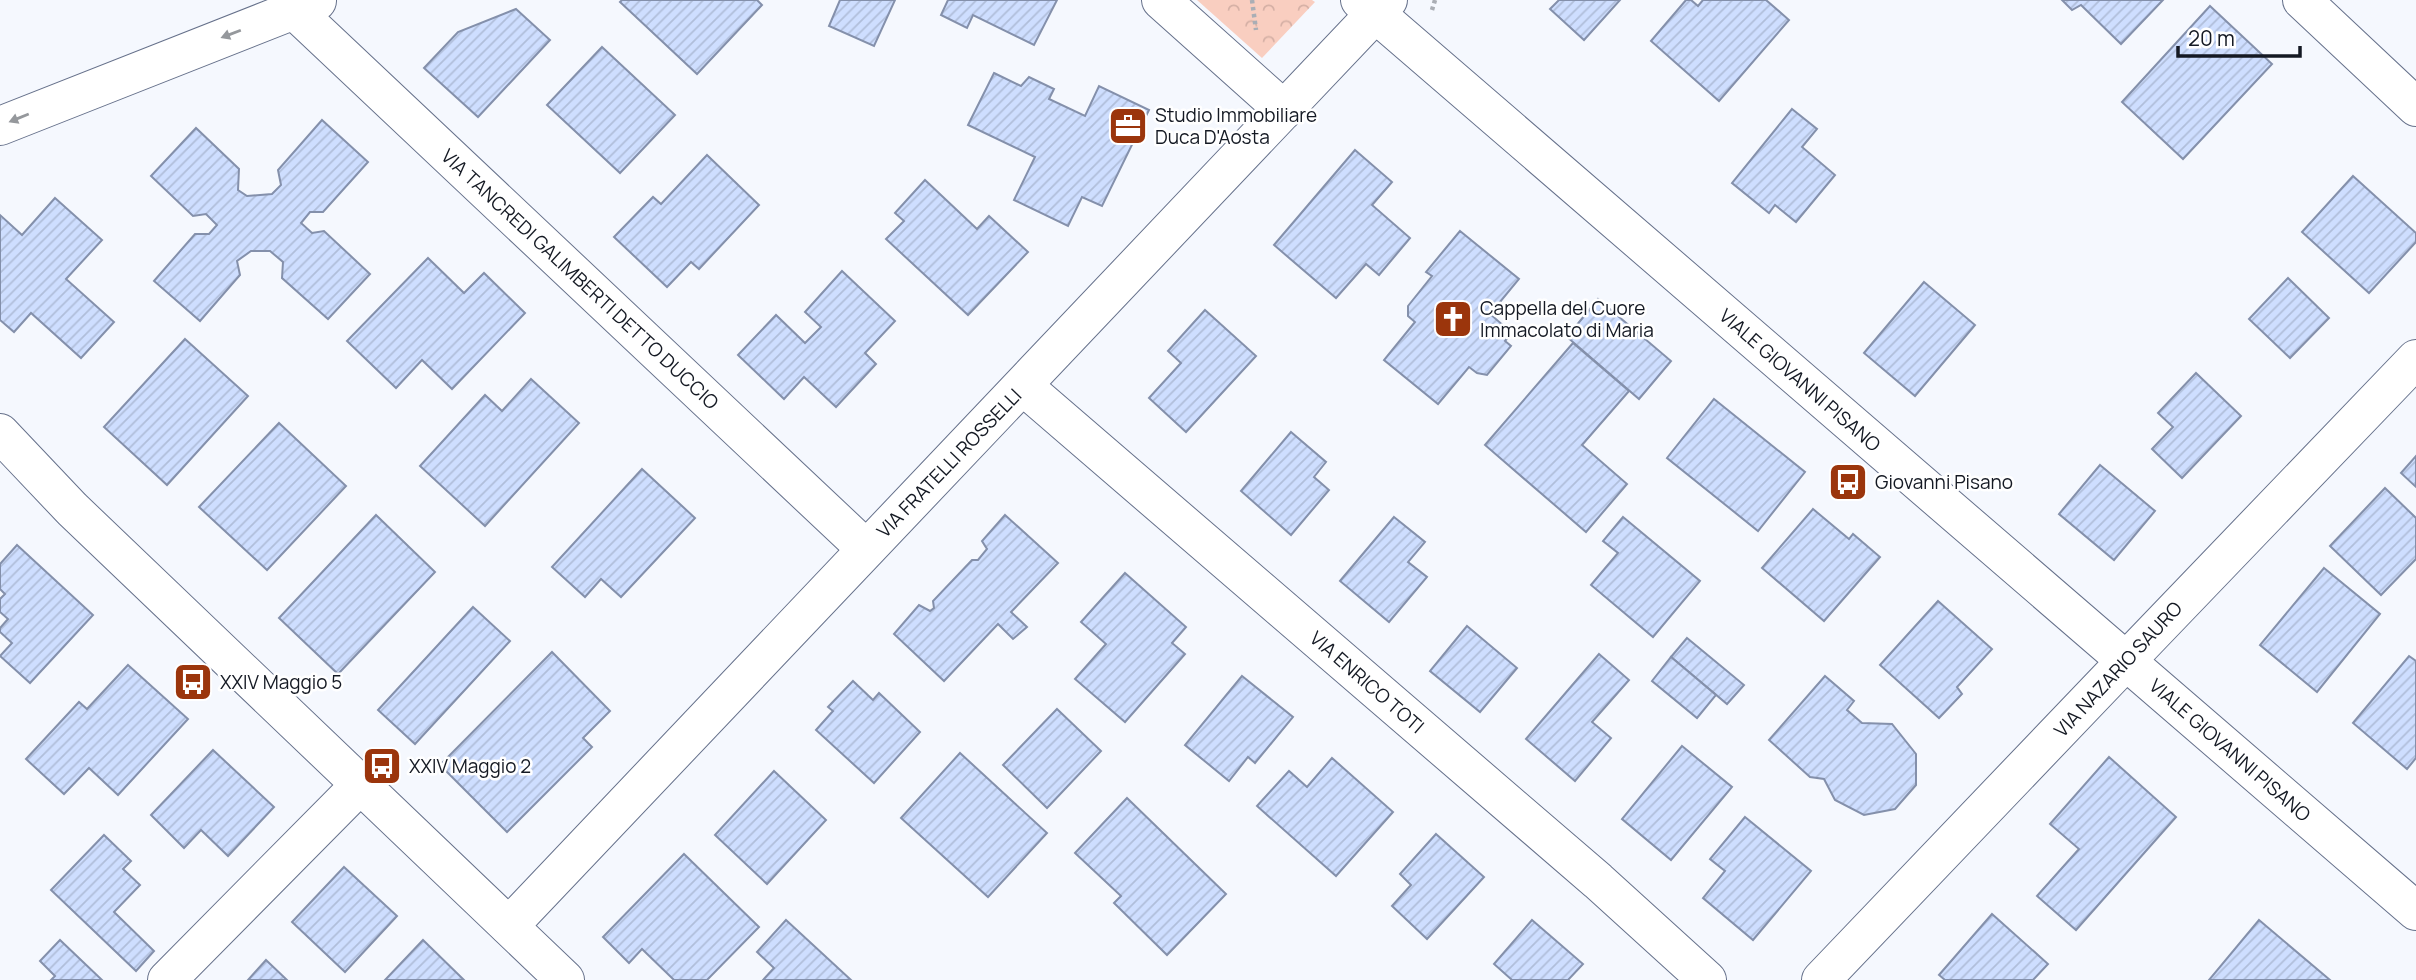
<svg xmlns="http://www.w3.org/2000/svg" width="2416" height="980" font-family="Manrope,sans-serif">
  <defs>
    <pattern id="park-crowns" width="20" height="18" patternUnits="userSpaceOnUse" patternTransform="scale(1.75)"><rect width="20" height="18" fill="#f9cec0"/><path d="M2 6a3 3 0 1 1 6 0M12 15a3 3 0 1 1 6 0" fill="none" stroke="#d5b0a5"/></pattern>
    <pattern id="building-hatch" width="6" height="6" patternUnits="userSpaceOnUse" patternTransform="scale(1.75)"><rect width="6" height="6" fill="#cedeff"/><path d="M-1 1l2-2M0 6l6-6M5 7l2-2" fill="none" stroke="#b0beda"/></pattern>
  </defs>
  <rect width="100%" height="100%" fill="#f5f8fe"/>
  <polygon fill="url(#park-crowns)" points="1197,0 1312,0 1315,2 1262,58"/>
  <g fill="url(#building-hatch)" stroke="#8490ab" stroke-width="2">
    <polygon points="622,0 757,0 762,5 697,74 620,2"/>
    <polygon points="840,0 895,0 874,46 829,26"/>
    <polygon points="948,0 1057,0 1034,45 973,15 967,28 941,15"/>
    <polygon points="1559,0 1620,0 1584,40 1550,9"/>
    <polygon points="1686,0 1691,0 1698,6 1703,0 1766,0 1789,20 1719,101 1651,41"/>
    <polygon points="2062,0 2163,0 2121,44 2081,5 2072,10"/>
    <polygon points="2210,6 2272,64 2183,159 2122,102"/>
    <polygon points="516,9 550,40 478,117 424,68 458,32"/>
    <polygon points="602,47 675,115 620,173 547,105"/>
    <polygon points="994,73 1021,86 1029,77 1054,89 1049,99 1085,116 1099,86 1149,110 1102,206 1082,197 1068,226 1014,200 1035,157 968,125"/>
    <polygon points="1792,109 1817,129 1802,147 1835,175 1796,222 1775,205 1769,213 1732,183"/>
    <polygon points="322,120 368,162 323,212 310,212 301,223 312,233 324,231 370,274 328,319 282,278 283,262 270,251 251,251 237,261 240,275 200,321 154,281 195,234 209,234 217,225 206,214 193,216 151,176 196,128 239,169 238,190 247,196 272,194 281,185 278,170"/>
    <polygon points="1355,150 1392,182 1372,205 1410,238 1379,275 1366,264 1336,298 1274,245"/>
    <polygon points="707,155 759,205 699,269 691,262 667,287 614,237 653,197 661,204"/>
    <polygon points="2353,176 2416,233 2416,242 2369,293 2302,232"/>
    <polygon points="925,180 977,229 989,216 1028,252 968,315 886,239 904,221 895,213"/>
    <polygon points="55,198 102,240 66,279 114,322 81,358 31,313 14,332 0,320 0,215 22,235"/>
    <polygon points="1460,231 1519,279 1490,314 1512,333 1505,341 1511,346 1487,375 1477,373 1469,367 1438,404 1384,360 1415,322 1408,316 1408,306 1432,276 1426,272"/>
    <polygon points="428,258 464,293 484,273 525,313 452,389 422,360 396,388 347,341"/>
    <polygon points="842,271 895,321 865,353 876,364 836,407 804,377 784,399 738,355 776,315 805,343 821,327 805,312"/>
    <polygon points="2288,278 2329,318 2290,358 2249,319"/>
    <polygon points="1924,282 1975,325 1915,396 1864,353"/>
    <polygon points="1598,299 1671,361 1639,399 1567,337"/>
    <polygon points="1205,310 1256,356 1186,432 1149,398 1181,363 1168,351"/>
    <polygon points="185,339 248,396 167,485 104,427"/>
    <polygon points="1573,343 1629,391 1582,445 1627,484 1586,532 1485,445"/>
    <polygon points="2196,373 2241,416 2182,478 2152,449 2173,427 2158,413"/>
    <polygon points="531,379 579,423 485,526 420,466 485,395 502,411"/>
    <polygon points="1714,399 1805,472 1758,531 1667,458"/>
    <polygon points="279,423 346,486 267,570 199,507"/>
    <polygon points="1291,432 1326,462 1314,477 1329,490 1291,535 1241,491"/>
    <polygon points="2416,456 2416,487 2401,473"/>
    <polygon points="2100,465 2155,511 2114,560 2059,514"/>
    <polygon points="642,469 695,518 621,597 601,579 585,597 552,567"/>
    <polygon points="2385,488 2416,518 2416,559 2381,595 2330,546"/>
    <polygon points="1813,509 1849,539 1853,534 1880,557 1824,621 1762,568"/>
    <polygon points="376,515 435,572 338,674 279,618"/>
    <polygon points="1005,515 1058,563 1011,612 1027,627 1013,639 998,624 944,681 894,634 919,605 930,611 934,608 933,601 972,560 978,560 987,549 982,541"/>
    <polygon points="1394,517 1425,542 1408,562 1427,577 1389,622 1340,581"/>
    <polygon points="1623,517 1700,581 1653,637 1591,585 1618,553 1603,541"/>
    <polygon points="17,545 93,615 30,683 0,656 12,643 0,632 0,628 8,619 0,612 0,599 5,594 0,589 0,564"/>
    <polygon points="2324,568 2380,614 2317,692 2260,645"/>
    <polygon points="1125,573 1186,627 1172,643 1185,654 1125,722 1075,679 1106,644 1081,622"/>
    <polygon points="1938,601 1992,649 1957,687 1962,694 1939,718 1880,665"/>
    <polygon points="473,607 510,641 415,744 378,710"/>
    <polygon points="1467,626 1517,668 1480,712 1430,671"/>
    <polygon points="1687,638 1744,685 1727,704 1671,657"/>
    <polygon points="552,652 610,711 583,738 592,747 507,832 440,765"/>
    <polygon points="1599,654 1629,680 1592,722 1611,738 1575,781 1526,739"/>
    <polygon points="2409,656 2416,661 2416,758 2407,769 2353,723"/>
    <polygon points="1671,657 1716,695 1697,718 1652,681"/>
    <polygon points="128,665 188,719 118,795 89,768 64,794 26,759 79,702 87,709"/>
    <polygon points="1242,676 1293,717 1255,763 1248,757 1229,781 1185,745"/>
    <polygon points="1825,676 1854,701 1847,710 1862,723 1892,724 1916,754 1916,785 1895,809 1864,815 1835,800 1824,779 1810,777 1769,740"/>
    <polygon points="853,681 873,700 879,693 920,732 874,783 816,730 833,711 828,707"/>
    <polygon points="1057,709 1101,751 1047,808 1003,765"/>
    <polygon points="1682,746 1732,787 1671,860 1622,819"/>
    <polygon points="213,750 274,807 228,856 201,830 184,848 151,815"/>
    <polygon points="960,753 1047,833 988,897 901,818"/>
    <polygon points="2109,757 2176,817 2076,930 2037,896 2079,849 2050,824"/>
    <polygon points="1332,758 1393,812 1336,876 1257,806 1289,771 1307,787"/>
    <polygon points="774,771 826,820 767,884 715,835"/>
    <polygon points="1127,798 1226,894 1167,955 1114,903 1121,896 1075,853"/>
    <polygon points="1745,817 1811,871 1753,940 1703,898 1725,871 1710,859"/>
    <polygon points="1436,834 1484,877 1427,939 1392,906 1411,885 1400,874"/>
    <polygon points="104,835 131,861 123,869 140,885 114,912 154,951 136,971 51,890"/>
    <polygon points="684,854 759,927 707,980 674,980 642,949 629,963 603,937"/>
    <polygon points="344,867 397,916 345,972 292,922"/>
    <polygon points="1992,914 2048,964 2033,980 1945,980 1939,975"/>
    <polygon points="786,920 851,980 763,980 774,968 757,952"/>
    <polygon points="1532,920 1583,964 1568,980 1512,980 1494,964"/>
    <polygon points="2259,920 2330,980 2209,980"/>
    <polygon points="60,940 102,980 51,980 55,976 40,961"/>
    <polygon points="423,940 464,980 385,980"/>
    <polygon points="266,960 287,980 248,980"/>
  </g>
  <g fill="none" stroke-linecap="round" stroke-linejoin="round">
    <g stroke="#66718b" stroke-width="40">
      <g id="minor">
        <polyline points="1161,0 1284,110"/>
        <polyline points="1360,0 2416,911"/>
        <polyline points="2302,0 2416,107"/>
        <polyline points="294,10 866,549"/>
        <polyline points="0,126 317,1"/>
        <polyline points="1023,386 1598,881 1707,980"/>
        <polyline points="0,433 72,509 565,980"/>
        <polyline points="509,926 1388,0"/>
        <polyline points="167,980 360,785"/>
        <path d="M 1821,980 C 2020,773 2216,565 2416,359"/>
      </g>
    </g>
    <g stroke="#aaaeb5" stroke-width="4.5" stroke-dasharray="3.5 3.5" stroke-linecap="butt">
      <polyline points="1252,0 1256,30"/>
      <polyline points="1432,10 1435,0"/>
    </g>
    <use href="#minor" stroke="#fff" stroke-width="38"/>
  </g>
  <defs><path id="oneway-solid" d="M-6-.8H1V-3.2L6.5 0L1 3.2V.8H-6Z" transform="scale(1.75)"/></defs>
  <g fill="#95989c">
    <use href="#oneway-solid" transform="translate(231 34) rotate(159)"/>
    <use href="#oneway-solid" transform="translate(19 118) rotate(158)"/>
  </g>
  <defs>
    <g id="office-square" transform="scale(2.0125)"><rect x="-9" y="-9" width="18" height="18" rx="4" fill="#9b350c" stroke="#fff"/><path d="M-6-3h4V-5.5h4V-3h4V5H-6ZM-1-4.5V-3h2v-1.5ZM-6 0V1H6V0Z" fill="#fff"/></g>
    <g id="church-square" transform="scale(2.0125)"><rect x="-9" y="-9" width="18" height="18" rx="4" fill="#9b350c" stroke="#fff"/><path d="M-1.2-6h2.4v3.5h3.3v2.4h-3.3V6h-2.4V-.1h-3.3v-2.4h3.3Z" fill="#fff"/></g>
    <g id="bus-square" transform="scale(2.0125)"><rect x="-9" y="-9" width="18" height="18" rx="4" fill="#9b350c" stroke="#fff"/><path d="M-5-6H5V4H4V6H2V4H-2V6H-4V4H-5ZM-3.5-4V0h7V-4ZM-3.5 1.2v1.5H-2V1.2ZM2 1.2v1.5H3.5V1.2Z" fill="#fff"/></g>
  </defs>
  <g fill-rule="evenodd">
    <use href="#office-square" x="1128" y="126"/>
    <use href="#church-square" x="1453" y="319"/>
    <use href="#bus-square" x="1848" y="482"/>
    <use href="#bus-square" x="193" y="682"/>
    <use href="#bus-square" x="382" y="766"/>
  </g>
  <g text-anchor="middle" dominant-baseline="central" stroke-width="5" stroke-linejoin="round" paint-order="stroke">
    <g font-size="19" fill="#141923" stroke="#fff" text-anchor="start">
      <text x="1155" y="115">Studio Immobiliare<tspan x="1155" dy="22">Duca D'Aosta</tspan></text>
      <text x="1480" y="308">Cappella del Cuore<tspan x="1480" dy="22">Immacolato di Maria</tspan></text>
      <text x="1875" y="482">Giovanni Pisano</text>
      <text x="220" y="682">XXIV Maggio 5</text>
      <text x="409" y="766">XXIV Maggio 2</text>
    </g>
    <g font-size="19" fill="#141923" stroke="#fff">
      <text transform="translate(580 279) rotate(43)">VIA TANCREDI GALIMBERTI DETTO DUCCIO</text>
      <text transform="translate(1800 380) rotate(41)">VIALE GIOVANNI PISANO</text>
      <text transform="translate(949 463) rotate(-46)">VIA FRATELLI ROSSELLI</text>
      <text transform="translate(2118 669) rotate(-47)">VIA NAZARIO SAURO</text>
      <text transform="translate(1367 682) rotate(41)">VIA ENRICO TOTI</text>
      <text transform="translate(2230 750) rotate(41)">VIALE GIOVANNI PISANO</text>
    </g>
  </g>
  <path d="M2178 46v10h122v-10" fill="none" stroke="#141923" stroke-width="3.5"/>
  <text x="2188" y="46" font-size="21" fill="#141923" stroke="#ffffff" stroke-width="5" paint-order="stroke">20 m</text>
</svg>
